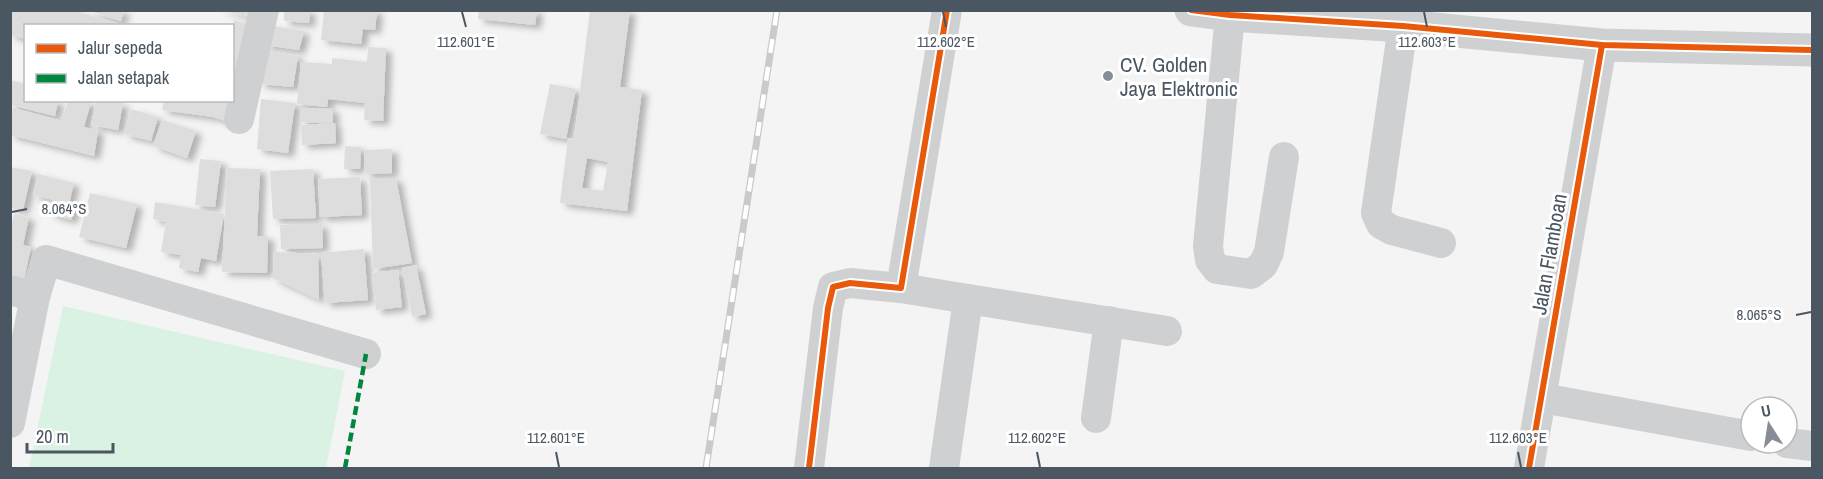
<svg xmlns="http://www.w3.org/2000/svg" width="1823" height="479" font-family="'Archivo Narrow',sans-serif">
  <defs>
    <filter id="shadow"><feDropShadow dx="6" dy="4" stdDeviation="3" flood-color="#0004"/></filter>
  </defs>
  <rect width="100%" height="100%" fill="#f4f4f4"/>
  <polygon fill="#d9f2e3" points="63,306 345,371 326,468 29,468"/>
  <g fill="#ddddde" fill-rule="evenodd" filter="url(#shadow)">
    <polygon points="10,10 72,10 124,25 26,26 26,39 10,35"/>
    <polygon points="87,10 124,10 121,21"/>
    <polygon points="216,10 256,10 255,17"/>
    <polygon points="284,10 310,10 309,23 284,21"/>
    <polygon points="324,10 377,10 375,30 363,29 361,44 321,40"/>
    <polygon points="479,10 537,10 535,25 478,19"/>
    <path d="M 590,10 L 630,10 L 620,87 L 642,90 L 627,211 L 560,203 L 568,138 L 574,139 ZM 587,158 L 608,162 L 603,191 L 582,188 Z"/>
    <polygon points="234,20 251,25 241,80 232,78"/>
    <polygon points="267,25 304,31 299,50 264,45"/>
    <polygon points="368,47 386,48 383,121 364,120 365,103 328,99 327,107 297,104 301,62 332,64 332,58 367,62"/>
    <polygon points="261,50 298,56 293,87 260,84"/>
    <polygon points="10,80 26,84 26,100 58,100 55,116 10,105"/>
    <polygon points="550,84 576,89 566,139 540,134"/>
    <polygon points="261,99 295,103 288,153 257,149"/>
    <polygon points="68,100 91,102 84,127 98,131 94,156 10,135 10,107 62,121"/>
    <polygon points="96,100 123,103 118,130 91,125"/>
    <polygon points="164,100 232,100 229,122 213,117 162,110"/>
    <polygon points="300,108 333,109 333,123 300,122"/>
    <polygon points="131,109 158,117 151,141 124,134"/>
    <polygon points="162,120 196,131 187,158 153,146"/>
    <polygon points="335,123 336,143 302,145 301,125"/>
    <polygon points="345,146 361,147 360,169 344,169"/>
    <polygon points="392,149 392,173 365,174 364,150"/>
    <polygon points="200,159 221,161 215,207 195,205"/>
    <polygon points="10,167 32,171 23,210 10,208"/>
    <polygon points="227,168 260,169 257,236 268,236 267,273 222,272"/>
    <polygon points="313,169 316,218 273,219 270,171"/>
    <polygon points="38,174 74,183 69,204 75,206 71,220 50,214 53,200 33,195"/>
    <polygon points="360,177 362,215 320,217 318,179"/>
    <polygon points="370,178 396,178 412,263 373,269"/>
    <polygon points="90,193 137,204 126,248 79,237"/>
    <polygon points="155,202 224,214 216,261 201,258 198,272 179,268 181,255 161,252 166,222 153,219"/>
    <polygon points="14,214 29,217 23,245 31,247 23,285 10,282 10,231"/>
    <polygon points="298,224 322,224 323,248 281,249 280,225"/>
    <polygon points="364,249 368,300 325,303 321,253"/>
    <polygon points="274,252 318,254 319,300 273,278"/>
    <polygon points="416,265 426,314 412,317 402,268"/>
    <polygon points="398,270 402,307 376,310 372,273"/>
  </g>
  <g fill="none" stroke-linecap="round" stroke-linejoin="round">
    <g stroke="#ced0d2" stroke-width="30">
      <polyline points="1230,15 1208,246 1210,260 1217,269 1251,274 1263,265 1269,252 1284,157"/>
      <polyline points="1403,26 1376,213 1381,224 1392,230 1441,243"/>
      <polyline points="239,119 264,10"/>
      <polyline points="901,288 968,299 944,468"/>
      <polyline points="10,290 35,297 46,260 366,354"/>
      <polyline points="968,299 1167,331"/>
      <polyline points="1542,398 1751,436"/>
      <polyline points="1096,418 1109,321"/>
      <polyline points="10,423 35,297"/>
      <polyline points="1787,443 1812,446"/>
      <polyline points="809,468 828,308 833,287 850,283 901,288 947,10"/>
      <polyline points="1529,468 1602,45"/>
    </g>
    <polyline stroke="#ced0d2" stroke-width="33" points="1191,10 1230,15 1403,26 1602,45 1812,50"/>
    <g stroke="#c9cacc" stroke-width="7">
      <polyline id="rail" points="706,468 777,10"/>
    </g>
    <use href="#rail" stroke="#fff" stroke-width="4.5" stroke-dasharray="14" stroke-linecap="butt"/>
    <polyline stroke="#00873e" stroke-width="4.5" stroke-dasharray="9 4.5" stroke-linecap="butt" points="345,468 366,354"/>
    <g stroke="#fff" stroke-width="10">
      <g id="cycleway">
        <polyline points="1191,10 1230,15 1403,26 1602,45 1812,50"/>
        <polyline points="809,468 828,308 833,287 850,283 901,288 947,10"/>
        <polyline points="1529,468 1602,45"/>
      </g>
    </g>
    <use href="#cycleway" stroke="#e8590c" stroke-width="6"/>
  </g>
  <path fill="none" stroke="#4a5661" stroke-width="2" d="M 462,12 L 466,27M 943,12 L 946,27M 1424,12 L 1427,27M 12,212 L 27,209M 1796,315 L 1811,312M 556,452 L 559,467M 1037,452 L 1040,467M 1518,452 L 1521,467"/>
  <circle fill="#868d94" stroke="#fff" stroke-width="2" cx="1108" cy="76" r="6"/>
  <g text-anchor="middle" dominant-baseline="central" stroke-width="6" stroke-linejoin="round" paint-order="stroke">
    <g font-size="21" fill="#4a5661" stroke="#fff" text-anchor="start">
      <text x="1120" y="64">CV. Golden<tspan x="1120" dy="24">Jaya Elektronic</tspan></text>
    </g>
    <g font-size="21" fill="#4a5661" stroke="#fff">
      <text transform="translate(1549 254) rotate(-80)">Jalan Flamboan</text>
    </g>
  </g>
  <g font-size="15" text-anchor="middle" fill="#4a5661" stroke="#fff" stroke-width="6" stroke-linejoin="round" paint-order="stroke">
    <text x="466" y="47">112.601°E</text>
    <text x="946" y="47">112.602°E</text>
    <text x="1427" y="47">112.603°E</text>
    <text x="64" y="214">8.064°S</text>
    <text x="1759" y="320">8.065°S</text>
    <text x="556" y="443">112.601°E</text>
    <text x="1037" y="443">112.602°E</text>
    <text x="1518" y="443">112.603°E</text>
  </g>
  <rect width="1823" height="479" fill="none" stroke="#4a5661" stroke-width="24"/>
  <rect x="24" y="24" width="210" height="78" fill="#ffffff" stroke="#b7bbc0" stroke-width="1.5"/>
  <rect x="36" y="44" width="30" height="9" fill="#e8590c" stroke="#b7bbc0" stroke-width="1.5"/>
  <text x="78" y="54" font-size="18" fill="#4a5661">Jalur sepeda</text>
  <rect x="36" y="74" width="30" height="9" fill="#00873e" stroke="#b7bbc0" stroke-width="1.5"/>
  <text x="78" y="84" font-size="18" fill="#4a5661">Jalan setapak</text>
  <g transform="translate(1769 425) rotate(348)"><circle r="28" fill="#ffffff" stroke="#b7bbc0" stroke-width="1.5"/>
  <path d="M0-4.5L10 22L0 15L-10 22Z" fill="#868d94"/>
  <text y="-9" font-size="16" font-weight="bold" text-anchor="middle" fill="#4a5661">U</text>
  </g>
  <path d="M27 443v9h86v-9" fill="none" stroke="#4a5661" stroke-width="3"/>
  <text x="36" y="443" font-size="18" fill="#4a5661" stroke="#ffffff" stroke-width="4.5" paint-order="stroke">20 m</text>
</svg>
